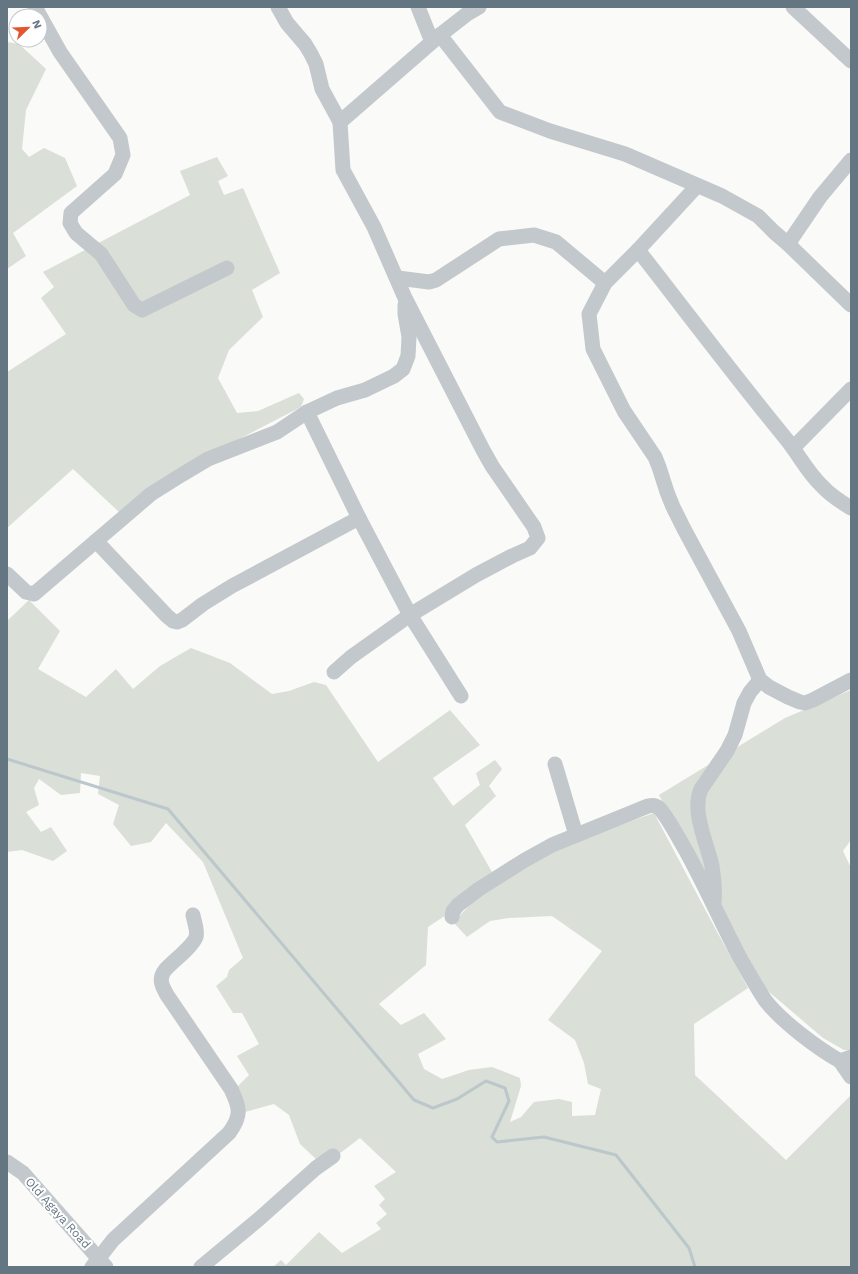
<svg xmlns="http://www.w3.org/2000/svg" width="858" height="1274" font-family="'Work Sans',sans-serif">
  <rect width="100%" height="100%" fill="#fafaf8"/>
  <g fill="#dadfd7">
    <polygon points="7,42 19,44 46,69 26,110 22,149 29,157 44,148 65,158 77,186 13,233 26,256 7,269"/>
    <polygon points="217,157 228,176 218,181 224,195 243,188 280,273 252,290 263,317 229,350 218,378 237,413 258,411 299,393 304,399 301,407 183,468 119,512 73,469 7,528 7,372 66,334 41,298 54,287 43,272 190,195 180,171"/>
    <path d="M 29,600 L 60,631 L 38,669 L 86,697 L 116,669 L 133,689 L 160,666 L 191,648 L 230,663 L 272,694 L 289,691 L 314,682 L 326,685 L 378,762 L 450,710 L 480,745 L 433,778 L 453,806 L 480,785 L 476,773 L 495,760 L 502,769 L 489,786 L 496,796 L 465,825 L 492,872 L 446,915 L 428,927 L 426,965 L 379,1004 L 401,1025 L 424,1013 L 446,1039 L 418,1054 L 424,1069 L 442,1079 L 469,1070 L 492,1067 L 520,1078 L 521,1086 L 510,1122 L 521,1117 L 534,1102 L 559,1099 L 572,1102 L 572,1116 L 595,1115 L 601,1089 L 588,1084 L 584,1063 L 575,1040 L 548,1020 L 602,951 L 552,916 L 509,918 L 490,921 L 467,937 L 453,922 C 465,911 480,894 493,885 C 542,851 599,832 654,813 L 716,930 L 748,988 L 694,1024 L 695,1075 L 786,1160 L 851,1095 L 851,1267 L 273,1267 L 281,1260 L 286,1265 L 319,1232 L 342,1253 L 381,1229 L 376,1223 L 387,1214 L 379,1205 L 385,1199 L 374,1186 L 396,1172 L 360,1138 L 335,1157 L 318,1161 L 300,1144 L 289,1115 L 274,1104 L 245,1112 L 236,1088 L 249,1075 L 237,1056 L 259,1044 L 242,1013 L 233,1013 L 216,986 L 227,977 L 229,970 L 243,958 L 203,862 L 166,823 L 151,842 L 131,846 L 113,824 L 119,805 L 98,794 L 100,776 L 81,773 L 80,793 L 61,795 L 39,779 L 34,788 L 39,805 L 26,812 L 41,832 L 51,827 L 67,851 L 53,861 L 22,850 L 7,852 L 7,621 Z"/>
    <polygon points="851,690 851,840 843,851 851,868 851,1050 844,1050 823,1038 768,991 753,974 659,795 785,718"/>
  </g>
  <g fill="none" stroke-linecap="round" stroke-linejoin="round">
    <polyline stroke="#bbc7cb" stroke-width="3" points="7,759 168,809 414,1100 433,1108 457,1099 486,1081 505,1088 509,1101 492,1137 497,1142 544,1137 616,1155 689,1248 695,1267"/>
    <g stroke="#c3c8cc" stroke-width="15">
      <polyline points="35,7 60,52 120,138 123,155 115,174 71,213 70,223 76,233 101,254 134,305 142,310 227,268"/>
      <polyline points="278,7 287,23 305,44 311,54 316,64 322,89 340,122"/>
      <polyline points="418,7 432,42"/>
      <polyline points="793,7 851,61"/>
      <polyline points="440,35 500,112 550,131 625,154 722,196 758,216 774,232 788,244 851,305"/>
      <polyline points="697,186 638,250 605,283 589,314 593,349 624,411 655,457 659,467 667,492 673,507 684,529 739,631 760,680 769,687 788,697 800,702 805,703 813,700 851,680"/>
      <polyline points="788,244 820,197 851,160"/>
      <path d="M 638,250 C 688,314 736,378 787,440 C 799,455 808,473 822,486 C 830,495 841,502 851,508"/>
      <polyline points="398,278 429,282 436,280 499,239 534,235 556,242 605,283"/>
      <polyline points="307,412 359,518 410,615 461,696"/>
      <polyline points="793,448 851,389"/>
      <polyline points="96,541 167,616 173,621 177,622 182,620 203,604 232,586 359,518"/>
      <polyline points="7,574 26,592 34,594 151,494 178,477 208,459 277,432 307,412 337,398 365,390 394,376 403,369 408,356 409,337 405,314 405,305"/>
      <polyline points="334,672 351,657 410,615 476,575 512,556 530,548 538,538 534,527 492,466 483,450 405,298 374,227 343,170 340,122 440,35 467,14 479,7"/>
      <polyline points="555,764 576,835"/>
      <path d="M 714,903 C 715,891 714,878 712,866 C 707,843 691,811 701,789 L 727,751 L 735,735 L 744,703 L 750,692 L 760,680"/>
      <path d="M 452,917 L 453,911 L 458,905 L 479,889 L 525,860 L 552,845 L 648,806 C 652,805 656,805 659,808 C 667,816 679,839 685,849 C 705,885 721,922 740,958 C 748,972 756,986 765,1000 C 781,1021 817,1048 840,1061 L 851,1057"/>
      <polyline points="840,1061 851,1077"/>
      <polyline points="7,1162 23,1173 106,1267"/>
      <path d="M 92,1267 L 113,1240 L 229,1133 C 242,1115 240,1108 231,1089 L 167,995 C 162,986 158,979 165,970 C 172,962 193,946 196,937 C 198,931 194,921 193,915"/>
      <polyline points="201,1267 259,1219 316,1168 333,1156"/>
    </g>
  </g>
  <g text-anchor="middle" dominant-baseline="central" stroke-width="4" stroke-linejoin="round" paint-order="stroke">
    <g font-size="12" fill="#657683" stroke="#fff">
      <text transform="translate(58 1213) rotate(48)">Old Agaya Road</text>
    </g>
  </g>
  <rect width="858" height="1274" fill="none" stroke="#657683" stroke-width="16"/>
  <g transform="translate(28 28) rotate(67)"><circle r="19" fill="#ffffff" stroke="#c1c8cd"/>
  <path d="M0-3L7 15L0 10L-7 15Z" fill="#e4572e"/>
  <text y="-6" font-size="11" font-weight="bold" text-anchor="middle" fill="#657683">N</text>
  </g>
</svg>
